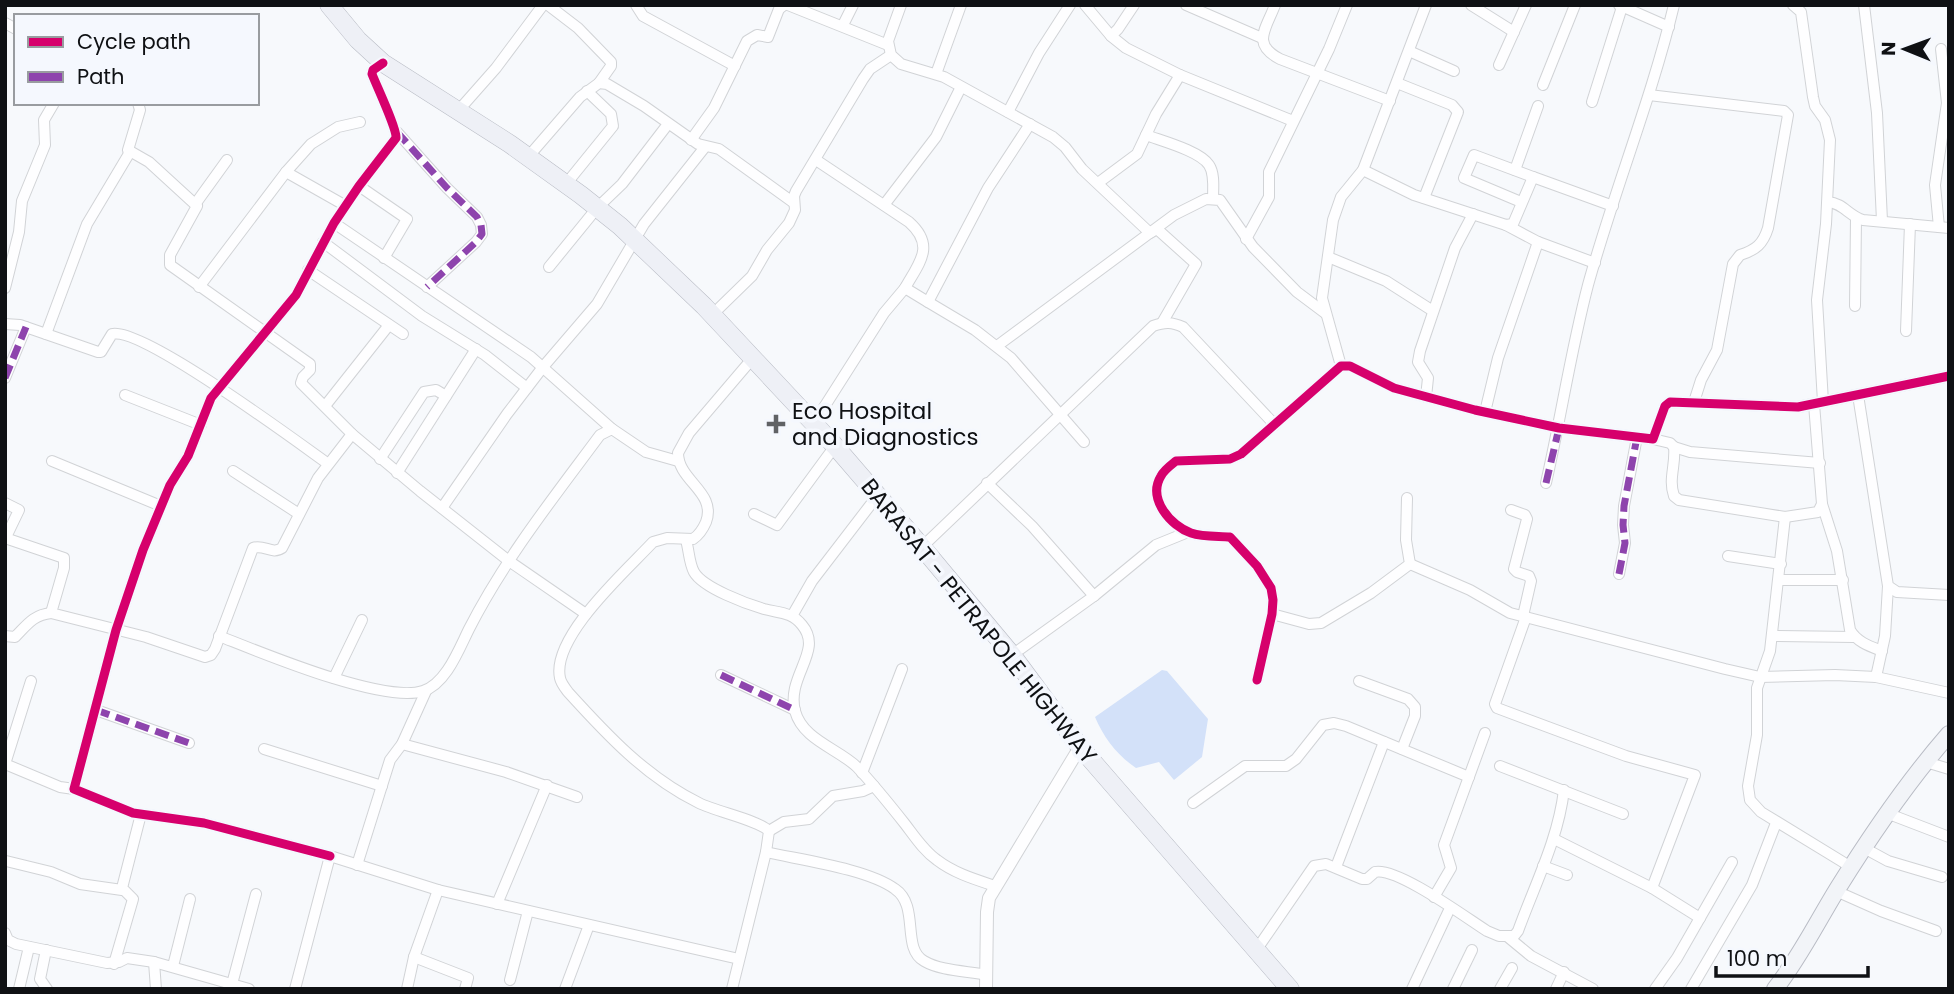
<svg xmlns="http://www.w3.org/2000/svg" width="1954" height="994" font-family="Poppins,sans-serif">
  <rect width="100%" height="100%" fill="#f7f9fc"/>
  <path fill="#d3e1f9" d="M 1162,670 L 1167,671 L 1208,719 L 1202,757 L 1174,780 L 1159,762 L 1136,768 C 1117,755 1104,738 1095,717 Z"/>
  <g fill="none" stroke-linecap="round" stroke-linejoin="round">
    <g stroke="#d1d3d6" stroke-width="12">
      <g id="minor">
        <polyline points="548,5 578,28 611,62 611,66 599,83"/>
        <polyline points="636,5 643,16 735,66"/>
        <polyline points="788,5 888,45"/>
        <polyline points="901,5 888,41 891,55 901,64 944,77 1053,137 1065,147 1082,169 1150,233 1157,229 1196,264 1162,323"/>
        <polyline points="1085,5 1111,36 1126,48 1180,75 1293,121"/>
        <polyline points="1186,5 1262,38"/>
        <path d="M 1275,5 C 1266,29 1251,44 1280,59 L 1390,101"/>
        <polyline points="1471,5 1514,32"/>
        <polyline points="1619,5 1669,27"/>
        <polyline points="1793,5 1801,12 1813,97 1815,106 1825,120 1830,140 1826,224 1817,300 1823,402"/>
        <polyline points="1864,5 1877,113 1882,221"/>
        <polyline points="5,23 16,29"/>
        <polyline points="843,25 853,5"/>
        <polyline points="1111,36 1118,29 1134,5"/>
        <polyline points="1409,51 1454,71"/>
        <polyline points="1499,65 1526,5"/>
        <polyline points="936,74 961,5"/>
        <polyline points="1397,83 1452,105 1458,112 1424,198"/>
        <polyline points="1543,85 1575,5"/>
        <path d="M 1649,95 L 1784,111 L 1788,115 L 1768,228 C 1763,244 1756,250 1740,255 L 1733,264 L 1717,350 L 1701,380 L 1694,402"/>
        <polyline points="1592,102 1622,7"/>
        <polyline points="138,103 140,110 128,150 149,162 197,206 170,255 170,265 310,364 310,370 303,377 301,383 352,434 420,491 509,561 586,614"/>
        <polyline points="458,111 496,68 543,5"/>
        <polyline points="1008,112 1039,53 1070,5"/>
        <polyline points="397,132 447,188 477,217 481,225 482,234 476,242 427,287"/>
        <path d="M 1146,135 C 1162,141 1200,151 1209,165 C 1215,174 1213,189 1213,199"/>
        <polyline points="691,140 714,108 747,41 757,35 768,37 779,9 784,5"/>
        <polyline points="528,157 580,97 599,83 607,84 644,106 698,144 719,149 794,203"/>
        <path d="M 816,160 L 909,222 C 936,246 919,263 905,288"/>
        <polyline points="1363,170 1414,195 1506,225 1513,224 1533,177 1613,206"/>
        <polyline points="1515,170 1538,106"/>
        <polyline points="286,172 346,206"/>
        <polyline points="1098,183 1137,154 1156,114 1180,75"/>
        <polyline points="566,184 613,126 611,114 587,91"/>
        <polyline points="359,186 407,219 384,258"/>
        <polyline points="1521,202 1464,178 1474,155 1533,177"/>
        <path d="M 1828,202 C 1843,203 1849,216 1863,220 L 1949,228"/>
        <polyline points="196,203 227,160"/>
        <polyline points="884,205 936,137 961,87"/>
        <polyline points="334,223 531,357 612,429"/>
        <polyline points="1506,225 1538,242 1595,263"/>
        <polyline points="1939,227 1935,185 1947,103 1941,49"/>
        <polyline points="1246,239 1269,197 1269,172 1329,49 1347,5"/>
        <polyline points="323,242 422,316 485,355 527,388"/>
        <polyline points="1328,257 1386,281 1433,311"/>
        <polyline points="549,267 597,208 622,184 668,124"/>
        <polyline points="308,270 403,334"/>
        <polyline points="199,287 286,172 311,144 338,127 360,122"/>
        <polyline points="5,288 19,232 22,201 45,145 44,120 54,103"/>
        <polyline points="928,302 975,330 1011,358 1084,442"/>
        <polyline points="1855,306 1856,218"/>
        <polyline points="712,315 752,276 767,250 789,223 795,210 794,196 796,191 863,79 870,69 891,55"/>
        <path d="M 5,324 L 20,325 L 98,352 L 101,352 L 112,334 C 141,326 296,441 327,463"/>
        <polyline points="1906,331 1910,224"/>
        <polyline points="46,334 87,224 130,152"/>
        <polyline points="997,346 1174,215 1206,199 1220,200 1253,247 1297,292 1325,313"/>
        <polyline points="1341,366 1322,298 1333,220 1341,197 1363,170 1426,5"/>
        <polyline points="5,378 26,327"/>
        <polyline points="125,395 201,425"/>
        <polyline points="1858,395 1888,586 1897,592 1949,595"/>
        <polyline points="1426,397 1428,378 1418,362 1420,351 1455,248 1473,214"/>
        <polyline points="325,406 389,325"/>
        <polyline points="1485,412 1498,358 1538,242"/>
        <polyline points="814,423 884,313 905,288 928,302 988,188 1030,124"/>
        <path d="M 1653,439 L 1670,443 L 1674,447 C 1676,465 1668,479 1674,496 L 1679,500 L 1785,517 L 1770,651 L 1757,688 L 1757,735 L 1748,786 L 1750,800 L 1761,812 L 1851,867"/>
        <polyline points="1674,447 1690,452 1820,463"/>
        <polyline points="380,459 424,392 436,390 446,396"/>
        <polyline points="52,461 161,506"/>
        <polyline points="233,471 299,514"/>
        <polyline points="397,473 476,349"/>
        <polyline points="987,483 1032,526 1094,596"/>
        <path d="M 1546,483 C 1561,417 1571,350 1588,285 C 1614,191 1651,100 1674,5"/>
        <path d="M 5,503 L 19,510 L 7,535 L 8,539 L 64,558 L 64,568 L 51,613 L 146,637 L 205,657 L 211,655 L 215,649 L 253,548 C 264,544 272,555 282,548 L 318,478 L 352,434"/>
        <path d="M 1822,504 L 1837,551 L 1850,630 C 1857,642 1869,646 1882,651"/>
        <polyline points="442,508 507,414 543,367 597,304 644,224 705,147"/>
        <polyline points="1511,510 1525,515 1527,519 1514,569 1517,572 1529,576 1531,581 1523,616"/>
        <polyline points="754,514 777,525 835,446"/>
        <polyline points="1785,517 1818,512 1822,504 1814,404"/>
        <path d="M 686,540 C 689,550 689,563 694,572 C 703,588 747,604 764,609 C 779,613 792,612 802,625 C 824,651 786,676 795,711 C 803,740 837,748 857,767 C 874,785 890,805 905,824 C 915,837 924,851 937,860 C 954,873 974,879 995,886"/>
        <path d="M 922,547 L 1153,326 C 1165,322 1172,322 1183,327 L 1275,425"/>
        <polyline points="1728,556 1781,564"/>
        <polyline points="1410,564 1470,590 1510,613 1725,669 1760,677 1835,675 1876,677 1949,693"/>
        <polyline points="1619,574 1625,543 1623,525 1624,506 1637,437"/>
        <polyline points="1779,580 1843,580"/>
        <polyline points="1272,614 1309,624 1321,623 1371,593 1410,564 1406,540 1407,498"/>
        <polyline points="792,616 812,581 878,495"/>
        <polyline points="1526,617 1495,704 1497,708 1626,756 1695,775 1652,888"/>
        <path d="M 5,636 L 15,637 C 27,625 33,615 51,613"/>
        <path d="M 219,636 C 260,652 383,704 423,691 C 446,684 459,649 469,629 C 504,560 554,497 600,435 L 612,429 L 646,452 L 678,461"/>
        <polyline points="1772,636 1854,637"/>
        <polyline points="1012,655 1094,596 1156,545 1188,532"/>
        <polyline points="721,675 795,710"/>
        <polyline points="1876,677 1885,636 1888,586"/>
        <polyline points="334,678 362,620"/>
        <path d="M 1257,680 L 1272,614 L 1273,600 L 1271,588 L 1257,566 L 1230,537 C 1217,536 1203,537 1191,533 C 1171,526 1147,499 1161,476 C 1164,470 1171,465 1176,461 L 1230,459 L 1241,454 L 1341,366 L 1350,366 L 1394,388 L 1475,410 L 1559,428 L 1653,439 L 1665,406 L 1670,402 L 1798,407 L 1949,376"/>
        <polyline points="1359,681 1408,699 1415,707 1415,716 1402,749"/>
        <polyline points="96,710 189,743"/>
        <polyline points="402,744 506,772 577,797"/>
        <polyline points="264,749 382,786"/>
        <polyline points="1926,762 1949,769"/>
        <polyline points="5,764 31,681"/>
        <polyline points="5,764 60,787 74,789"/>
        <polyline points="1500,766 1623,814"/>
        <polyline points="862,773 902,669"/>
        <polyline points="1193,803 1245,766 1286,766 1296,759 1323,725 1334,723 1346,726 1469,777"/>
        <polyline points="1889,814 1949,837"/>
        <polyline points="769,831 784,822 809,819 833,796 863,791 874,786"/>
        <polyline points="1554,839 1652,888 1700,918"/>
        <polyline points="1864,848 1888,861 1942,877"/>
        <path d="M 766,852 C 801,860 868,869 895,889 C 920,906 901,948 924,961 C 941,971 967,971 987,975"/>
        <path d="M 330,856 L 204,823 L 133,813 L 74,789 L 116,630 L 143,550 L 170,485 L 188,456 L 211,398 L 296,295 L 334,223 L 359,186 L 396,138 C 397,129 377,87 372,74 L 373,70 L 383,63"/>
        <polyline points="6,861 51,872 80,884 122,890"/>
        <polyline points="357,865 390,760 402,744 426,691"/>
        <polyline points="1543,866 1567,875"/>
        <polyline points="1336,867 1384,742"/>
        <polyline points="1836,891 1881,911 1936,931"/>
        <polyline points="1434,897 1451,868 1444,845 1485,733"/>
        <polyline points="497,904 547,785"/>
        <polyline points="5,933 8,940 16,944 107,963 119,962 127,958 154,962 249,989"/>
        <polyline points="1508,937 1531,956 1593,989"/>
        <path d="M 1257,949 L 1314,866 L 1326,864 L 1362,879 L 1367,879 L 1375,872 C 1397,867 1465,917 1487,931 L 1499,936 L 1514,936 L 1518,931 C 1535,884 1558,840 1564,790"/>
        <polyline points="46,950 40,979 47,989"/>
        <polyline points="414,957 468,978 465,989"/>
        <polyline points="154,962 156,989"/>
        <polyline points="114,964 133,899 122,888 141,814"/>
        <polyline points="173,966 190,899"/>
        <polyline points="510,980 528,911"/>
        <polyline points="232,984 256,894"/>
        <polyline points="19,989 29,947"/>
        <polyline points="295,989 330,856 438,890 739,959"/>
        <polyline points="407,989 414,957 438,890"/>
        <polyline points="565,989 589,925"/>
        <path d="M 732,989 L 766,852 L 769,831 C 758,820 717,812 699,803 C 646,777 607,735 568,692 C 565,688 561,683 560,678 C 551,637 627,570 653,542 L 667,538 L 693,539 C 699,535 703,529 706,522 C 717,492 678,481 678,453 L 689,433 L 752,359"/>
        <polyline points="1412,989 1450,908"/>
        <polyline points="1453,989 1472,950"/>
        <polyline points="1500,989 1512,968"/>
        <polyline points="1556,989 1564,972"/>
        <polyline points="1655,989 1677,958 1732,862"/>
        <polyline points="1691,989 1752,885 1776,823"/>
      </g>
    </g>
    <g stroke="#d1d3d6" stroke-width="14">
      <polyline id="tertiary" points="986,989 987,912 989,898 1080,747"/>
    </g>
    <g stroke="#b9bcc5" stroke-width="18">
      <path id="primary" d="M 1775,989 C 1800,957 1817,922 1838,888 C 1871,835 1908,781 1949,734"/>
    </g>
    <g stroke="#b9bcc5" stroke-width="19">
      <polyline id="trunk" points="329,5 358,40 383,63 510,144 581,195 620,226 704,306 835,446 922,547 1012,655 1080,747 1290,989"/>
    </g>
    <use href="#minor" stroke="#fefeff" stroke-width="10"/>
    <use href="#tertiary" stroke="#fefeff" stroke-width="12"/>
    <use href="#primary" stroke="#f2f4f8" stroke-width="16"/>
    <use href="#trunk" stroke="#eef0f6" stroke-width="18"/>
    <g stroke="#8e44ad" stroke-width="7" stroke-dasharray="14 7" stroke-linecap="butt">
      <polyline points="397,132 447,188 477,217 481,225 482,234 476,242 427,287"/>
      <polyline points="5,378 26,327"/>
      <polyline points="1546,483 1559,428"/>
      <polyline points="1619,574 1625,543 1623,525 1624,506 1637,437"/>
      <polyline points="721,675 795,710"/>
      <polyline points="96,710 189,743"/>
    </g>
    <g stroke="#f5f8fe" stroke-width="13">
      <g id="cycleway">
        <path d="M 1257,680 L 1272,614 L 1273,600 L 1271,588 L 1257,566 L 1230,537 C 1217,536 1203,537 1191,533 C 1171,526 1147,499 1161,476 C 1164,470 1171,465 1176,461 L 1230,459 L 1241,454 L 1341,366 L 1350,366 L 1394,388 L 1475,410 L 1559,428 L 1653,439 L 1665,406 L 1670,402 L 1798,407 L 1949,376"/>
        <path d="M 330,856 L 204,823 L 133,813 L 74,789 L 116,630 L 143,550 L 170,485 L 188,456 L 211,398 L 296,295 L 334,223 L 359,186 L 396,138 C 397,129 377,87 372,74 L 373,70 L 383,63"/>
      </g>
    </g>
    <use href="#cycleway" stroke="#d6006c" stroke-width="9"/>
  </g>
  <path fill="#606265" stroke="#f5f8fe" stroke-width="2.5" d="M772.5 413.5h7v7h7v7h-7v7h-7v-7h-7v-7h7z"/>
  <g text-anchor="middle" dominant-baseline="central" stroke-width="7" stroke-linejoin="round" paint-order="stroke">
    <g font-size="23" fill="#0f1114" stroke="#f5f8fe" text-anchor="start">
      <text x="792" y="411">Eco Hospital<tspan x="792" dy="26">and Diagnostics</tspan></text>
    </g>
    <g font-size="23" fill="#0f1114" stroke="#f5f8fe">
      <text transform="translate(979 621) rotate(51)">BARASAT - PETRAPOLE HIGHWAY</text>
    </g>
  </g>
  <rect width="1954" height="994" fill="none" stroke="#0f1114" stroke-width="14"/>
  <rect x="14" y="14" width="245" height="91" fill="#f5f8fe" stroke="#999ca0" stroke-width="2"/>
  <rect x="28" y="37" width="35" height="10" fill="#d6006c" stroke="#999ca0" stroke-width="2"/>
  <text x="77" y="49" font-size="21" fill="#0f1114">Cycle path</text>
  <rect x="28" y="72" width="35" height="10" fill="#8e44ad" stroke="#999ca0" stroke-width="2"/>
  <text x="77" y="84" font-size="21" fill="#0f1114">Path</text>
  <g transform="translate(1905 49) rotate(271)" stroke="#f5f8fe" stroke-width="5" paint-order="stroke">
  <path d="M0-5L12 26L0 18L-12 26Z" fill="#0f1114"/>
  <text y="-10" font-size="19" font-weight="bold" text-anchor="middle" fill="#0f1114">N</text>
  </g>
  <path d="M1716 966v10h152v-10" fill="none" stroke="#0f1114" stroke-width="3.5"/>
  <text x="1727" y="966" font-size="21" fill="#0f1114" stroke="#f5f8fe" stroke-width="5" paint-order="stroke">100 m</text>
</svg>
